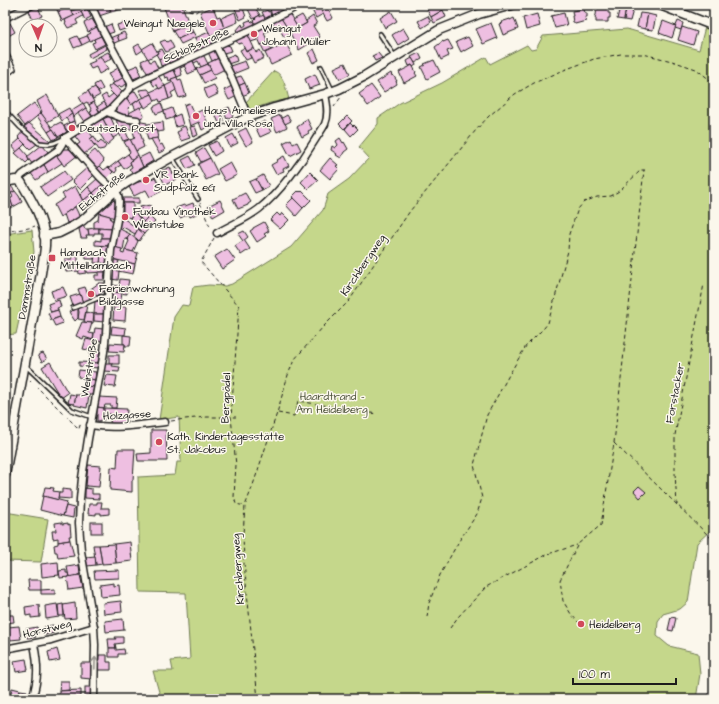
<svg xmlns="http://www.w3.org/2000/svg" width="719" height="704" font-family="'Architects Daughter',sans-serif">
  <rect width="100%" height="100%" fill="#fbf7ec"/>
  <filter id="ink" filterUnits="userSpaceOnUse"><feTurbulence type="fractalNoise" baseFrequency=".025" numOctaves="2"/><feDisplacementMap in="SourceGraphic" scale="8" xChannelSelector="R" yChannelSelector="G"/><feConvolveMatrix kernelMatrix="1 2 1 2 8 2 1 2 1" color-interpolation-filters="sRGB"/></filter>
  <g filter="url(#ink)">
    <g fill="#c5d78b" stroke="#707a54">
      <polygon points="705,27 714,31 714,527 697,543 688,602 680,609 663,614 658,621 657,636 669,646 698,653 700,674 696,699 161,699 153,671 173,671 171,661 190,659 186,593 140,592 138,477 175,475 177,462 181,462 179,417 159,420 174,317 182,305 189,306 193,287 209,285 225,286 232,284 291,247 323,210 328,194 349,179 369,158 359,147 378,124 378,118 400,103 442,83 486,57 490,64 527,45 531,50 536,49 543,36 627,29 699,50"/>
      <path d="M 274,71 C 284,74 286,90 289,99 L 270,103 L 250,110 L 246,102 Z"/>
      <polygon points="32,230 34,252 16,334 5,335 5,234"/>
      <polygon points="5,512 48,519 41,562 5,561"/>
    </g>
    <g fill="#eebfe1" stroke="#1c1c1c">
      <polygon points="55,5 72,5 73,6 58,12"/>
      <polygon points="84,5 86,5 87,9 74,16 72,11"/>
      <polygon points="95,5 109,5 111,12 99,16"/>
      <polygon points="112,5 121,5 122,9 111,12 109,6"/>
      <polygon points="163,5 182,5 189,24 173,31"/>
      <polygon points="237,5 242,5 246,17 240,20 234,6"/>
      <polygon points="276,5 283,5 285,11 272,17 270,8"/>
      <polygon points="317,5 318,5 323,14 316,18 311,8"/>
      <polygon points="437,5 440,5 443,10 431,17 427,10"/>
      <polygon points="254,6 260,15 253,19 248,9"/>
      <polygon points="38,7 42,16 33,20 29,11"/>
      <polygon points="70,7 74,16 62,21 58,12"/>
      <polygon points="213,7 217,17 220,16 224,28 218,30 219,32 210,35 200,12"/>
      <polygon points="620,7 626,9 624,20 617,19"/>
      <polygon points="328,8 333,18 327,21 322,12"/>
      <polygon points="597,8 608,8 608,13 610,13 610,18 608,18 608,22 596,22 596,19 595,17 596,15"/>
      <polygon points="87,9 91,17 85,20 81,12"/>
      <polygon points="584,9 585,13 587,13 587,17 585,17 586,21 575,24 574,22 573,22 572,16 573,16 572,11"/>
      <polygon points="626,9 633,10 630,21 624,20"/>
      <polygon points="268,10 268,12 270,11 271,18 266,20 262,12"/>
      <polygon points="443,10 446,17 434,23 431,17"/>
      <polygon points="391,11 397,21 385,28 380,18"/>
      <polygon points="81,12 83,16 76,20 78,24 68,28 65,23 66,23 65,20"/>
      <polygon points="235,12 238,22 224,28 221,18"/>
      <polygon points="289,13 298,28 290,33 281,18"/>
      <polygon points="564,13 567,25 555,28 551,16"/>
      <polygon points="640,13 648,14 645,29 637,27"/>
      <polygon points="537,14 540,26 526,30 523,18"/>
      <polygon points="648,14 656,16 653,30 645,29"/>
      <polygon points="260,15 260,17 263,15 266,20 256,25 254,21 256,19 255,18"/>
      <polygon points="302,15 307,23 298,28 293,20"/>
      <polygon points="313,16 317,24 313,26 320,37 299,50 290,33 307,23 306,21"/>
      <polygon points="428,16 431,22 422,28 418,21"/>
      <polygon points="281,18 291,34 284,37 278,26 268,31 266,26"/>
      <polygon points="514,18 518,29 503,35 499,24 502,23 501,22 510,19 510,20"/>
      <polygon points="92,19 97,27 88,32 84,23"/>
      <polygon points="250,20 252,22 254,21 256,25 239,34 236,31 242,24 243,27 246,25 245,22"/>
      <polygon points="663,21 676,26 672,38 659,33"/>
      <polygon points="678,21 683,23 681,30 675,28"/>
      <polygon points="126,22 128,28 119,31 117,25"/>
      <polygon points="10,23 15,32 5,38 5,26"/>
      <polygon points="491,23 497,38 483,44 476,29"/>
      <polygon points="111,24 114,32 108,34 104,27"/>
      <polygon points="189,24 193,32 178,39 173,31"/>
      <polygon points="266,26 268,31 264,33 268,42 261,45 255,31"/>
      <polygon points="97,27 101,36 90,41 87,35 91,33 89,31"/>
      <polygon points="682,27 697,32 693,45 678,40"/>
      <polygon points="403,28 409,38 398,45 392,35"/>
      <polygon points="124,32 127,38 119,41 117,35"/>
      <polygon points="193,32 196,37 181,44 178,39"/>
      <polygon points="209,32 214,45 201,50 195,38"/>
      <polygon points="253,32 257,40 251,42 248,35"/>
      <polygon points="117,35 119,41 112,44 110,38"/>
      <polygon points="248,35 254,48 246,52 242,43 238,44 236,40"/>
      <polygon points="77,36 82,45 74,48 70,39"/>
      <polygon points="87,36 90,41 82,45 79,39"/>
      <polygon points="101,36 105,44 95,49 92,43 95,42 94,39"/>
      <polygon points="468,37 473,46 464,51 464,50 461,52 456,42"/>
      <polygon points="165,40 167,42 170,40 174,48 166,52 160,42"/>
      <polygon points="448,40 453,49 447,51 449,56 441,60 435,47 443,41 443,42"/>
      <polygon points="268,42 272,50 265,53 261,45"/>
      <polygon points="152,43 158,53 148,59 142,49"/>
      <polygon points="286,43 292,55 271,65 265,53"/>
      <polygon points="139,44 143,50 137,54 134,47"/>
      <polygon points="198,44 201,50 188,56 186,50"/>
      <polygon points="105,45 107,49 90,58 88,54"/>
      <polygon points="227,45 230,46 232,51 223,53 221,47"/>
      <polygon points="244,48 246,52 248,51 251,58 246,60 240,50"/>
      <polygon points="254,48 256,53 260,50 264,58 254,63 248,51"/>
      <polygon points="162,49 166,56 159,59 156,54 158,53 157,51"/>
      <polygon points="215,49 219,58 212,61 208,52"/>
      <polygon points="314,49 319,60 313,63 308,53"/>
      <polygon points="186,50 188,55 177,60 174,54"/>
      <polygon points="108,52 112,58 104,63 100,56"/>
      <polygon points="174,53 177,60 169,63 166,56"/>
      <polygon points="378,53 382,58 375,61 372,56"/>
      <polygon points="419,53 422,59 415,63 411,57"/>
      <polygon points="203,54 208,64 201,67 198,61 194,63 192,59"/>
      <polygon points="235,54 237,61 228,64 225,58"/>
      <polygon points="100,56 108,69 99,74 96,67 91,69 88,64 95,61 94,59"/>
      <polygon points="166,56 169,63 161,66 159,59"/>
      <polygon points="148,58 150,62 154,60 158,68 147,73 141,61"/>
      <polygon points="219,58 225,69 213,75 208,63"/>
      <polygon points="412,58 416,65 413,67 412,65 409,66 407,61"/>
      <polygon points="192,59 197,70 188,74 183,63"/>
      <polygon points="434,60 440,72 427,79 421,67 425,65 424,64"/>
      <polygon points="245,61 248,68 233,74 230,66"/>
      <polygon points="183,63 185,66 180,68 182,75 177,77 174,70 173,71 172,67"/>
      <polygon points="345,63 350,74 340,79 334,68"/>
      <polygon points="208,64 211,70 200,75 196,69"/>
      <polygon points="138,65 140,70 139,71 141,76 133,79 128,69"/>
      <polygon points="412,65 416,72 415,73 417,76 404,83 399,72 409,67"/>
      <polygon points="118,68 123,78 114,83 108,74"/>
      <polygon points="174,70 177,77 169,81 168,77 165,78 163,73"/>
      <polygon points="211,70 215,78 204,83 200,75"/>
      <polygon points="391,73 392,76 393,75 397,81 396,81 397,84 384,92 377,82"/>
      <polygon points="315,74 320,85 309,89 305,79"/>
      <polygon points="158,75 165,86 159,89 157,85 154,86 150,79"/>
      <polygon points="241,76 245,83 238,86 234,78"/>
      <polygon points="124,77 127,84 121,87 120,86 117,88 112,84"/>
      <polygon points="177,77 178,80 181,79 186,96 179,98 171,79"/>
      <polygon points="99,82 103,89 98,92 94,85"/>
      <polygon points="173,82 176,90 171,93 173,97 169,99 165,86"/>
      <polygon points="245,83 249,93 242,96 238,86"/>
      <polygon points="112,84 124,93 118,99 110,91 108,87"/>
      <polygon points="214,85 218,94 208,99 204,89"/>
      <polygon points="371,85 380,97 368,106 359,94"/>
      <polygon points="165,86 169,99 160,102 159,99 155,101 150,92 159,88 159,89"/>
      <polygon points="232,86 237,96 229,100 224,90"/>
      <polygon points="95,87 100,95 93,99 88,91"/>
      <polygon points="148,89 152,94 144,98 139,90"/>
      <polygon points="88,91 94,102 89,105 87,102 83,104 79,97"/>
      <polygon points="135,91 140,99 131,105 126,97"/>
      <polygon points="106,94 108,98 113,94 118,99 108,108 101,97"/>
      <polygon points="152,94 155,101 145,108 140,99"/>
      <polygon points="47,95 58,116 47,122 41,113 42,112 37,101"/>
      <polygon points="126,97 131,105 128,108 131,118 118,116 117,107"/>
      <polygon points="140,99 144,106 136,110 133,104"/>
      <polygon points="94,102 100,113 93,117 90,112 92,111 89,105"/>
      <polygon points="104,102 108,108 101,113 97,107"/>
      <polygon points="34,103 41,113 25,126 17,116"/>
      <polygon points="83,103 86,108 73,117 70,111"/>
      <polygon points="161,103 164,111 156,114 153,107"/>
      <polygon points="189,103 194,114 202,110 209,126 202,130 199,122 190,126 184,105"/>
      <polygon points="140,107 144,116 139,119 131,118 129,113"/>
      <polygon points="229,107 233,116 227,119 223,110"/>
      <polygon points="69,108 72,114 62,121 58,114"/>
      <polygon points="86,108 93,118 85,123 78,113"/>
      <polygon points="172,108 175,117 166,120 164,111"/>
      <polygon points="220,112 224,121 219,123 215,114"/>
      <polygon points="41,113 53,129 48,132 37,116"/>
      <polygon points="72,114 74,121 69,123 66,118"/>
      <polygon points="180,114 183,125 176,127 173,117"/>
      <polygon points="280,115 287,127 277,132 271,119"/>
      <polygon points="287,115 291,121 285,124 282,118"/>
      <polygon points="110,116 116,129 109,131 103,119"/>
      <polygon points="347,116 352,121 344,129 339,124"/>
      <polygon points="116,118 130,121 132,129 127,129 126,126 123,126 118,127"/>
      <polygon points="103,119 107,127 97,132 92,125"/>
      <polygon points="307,119 312,129 308,131 309,133 302,137 297,127 303,123 302,122"/>
      <polygon points="74,121 76,128 68,132 64,126"/>
      <polygon points="136,121 147,123 147,130 141,129 141,128 135,127"/>
      <polygon points="265,121 271,132 260,137 255,126"/>
      <polygon points="61,122 67,132 58,137 51,127"/>
      <polygon points="163,122 164,131 157,132 156,129 148,131 148,124"/>
      <polygon points="29,123 50,141 48,142 41,141 24,127"/>
      <polygon points="350,123 353,126 354,125 358,129 351,136 345,129"/>
      <polygon points="185,126 190,138 181,141 177,132 181,130 180,128"/>
      <polygon points="195,126 198,135 193,137 190,127"/>
      <polygon points="86,127 93,137 90,139 95,146 84,154 77,145 80,143 74,135"/>
      <polygon points="107,127 114,139 107,145 98,131"/>
      <polygon points="246,128 253,142 246,146 238,132"/>
      <polygon points="53,129 58,137 53,140 48,132"/>
      <polygon points="116,129 120,134 113,138 109,131"/>
      <polygon points="139,129 143,142 142,142 144,147 136,151 130,140 135,138 133,131"/>
      <polygon points="156,129 158,138 148,140 146,131"/>
      <polygon points="125,130 129,139 123,141 118,131"/>
      <polygon points="23,131 37,144 30,149 18,137"/>
      <polygon points="233,134 238,143 230,147 226,138"/>
      <polygon points="94,136 98,143 101,140 106,146 104,149 99,150 95,144 94,145 90,139"/>
      <polygon points="157,138 160,145 162,144 165,150 159,153 151,139"/>
      <polygon points="340,138 343,143 344,142 348,149 344,152 341,158 336,155 337,154 331,150 332,146 335,148 338,145 336,141"/>
      <polygon points="20,139 25,144 17,152 12,146"/>
      <polygon points="130,139 138,155 132,160 128,154 130,152 124,142"/>
      <polygon points="291,139 293,144 297,142 301,150 290,156 283,143"/>
      <polygon points="217,141 222,151 214,156 208,145"/>
      <polygon points="42,145 49,153 33,165 27,157"/>
      <polygon points="21,148 28,156 27,157 29,160 26,163 15,153"/>
      <polygon points="204,148 210,158 201,162 196,153"/>
      <polygon points="63,149 70,149 78,155 64,166 56,155"/>
      <polygon points="95,150 104,161 96,170 85,158"/>
      <polygon points="149,153 153,161 143,167 139,158"/>
      <polygon points="128,154 132,160 130,162 131,164 124,169 118,161"/>
      <polygon points="56,155 62,163 48,172 43,163"/>
      <polygon points="138,155 143,167 132,173 129,169 132,167 130,162"/>
      <polygon points="190,156 195,165 187,169 182,160"/>
      <polygon points="284,156 289,166 283,169 284,171 276,174 271,165 278,161 277,160"/>
      <polygon points="210,158 218,174 206,180 198,164"/>
      <polygon points="330,158 338,165 336,166 339,169 330,179 320,170"/>
      <polygon points="118,161 121,165 116,168 117,170 115,173 109,168"/>
      <polygon points="230,162 237,175 225,181 218,169"/>
      <polygon points="43,163 48,172 36,180 30,172"/>
      <polygon points="100,166 104,170 108,167 113,172 106,179 96,170"/>
      <polygon points="88,167 94,175 80,189 72,181"/>
      <polygon points="170,167 173,174 176,172 179,178 165,185 159,172"/>
      <polygon points="64,171 71,180 47,197 40,187"/>
      <polygon points="310,172 318,180 308,189 301,182"/>
      <polygon points="148,175 150,180 155,177 162,191 150,197 146,190 134,196 129,187 131,186 131,185 138,182 139,182 141,181 140,179"/>
      <polygon points="263,175 269,186 262,190 256,179"/>
      <polygon points="98,178 103,184 93,193 88,187"/>
      <polygon points="256,179 262,190 255,193 249,182"/>
      <polygon points="103,184 109,190 100,198 99,196 97,198 93,193"/>
      <polygon points="10,185 15,191 5,197 5,187"/>
      <polygon points="75,186 83,201 60,217 54,205 65,198 62,194"/>
      <polygon points="88,187 93,193 83,201 80,195"/>
      <polygon points="15,191 19,196 22,202 13,207 10,199 13,197 11,193"/>
      <polygon points="298,191 299,192 300,191 301,192 302,191 311,200 303,208 292,197"/>
      <polygon points="93,193 97,198 91,203 93,206 87,211 80,203"/>
      <polygon points="245,193 251,202 248,204 248,205 238,209 233,199"/>
      <polygon points="9,195 13,207 5,210 5,197"/>
      <rect x="123" y="198" width="16" height="5"/>
      <polygon points="293,198 303,208 296,216 286,205"/>
      <polygon points="114,200 117,207 115,218 99,213"/>
      <polygon points="220,200 225,210 213,217 208,206"/>
      <polygon points="123,203 133,203 133,213 130,218 123,215"/>
      <polygon points="193,203 194,206 196,205 198,210 197,211 198,213 190,217 189,214 180,218 176,208 184,205 185,206"/>
      <polygon points="150,205 152,211 145,214 140,207"/>
      <polygon points="75,207 78,213 80,219 67,223 64,214"/>
      <polygon points="140,207 149,216 143,222 135,211"/>
      <polygon points="135,212 140,219 135,223 130,218"/>
      <polygon points="99,213 110,216 111,220 114,220 112,229 94,228 94,222 98,220"/>
      <polygon points="277,213 280,216 282,213 289,220 280,229 270,220"/>
      <polygon points="149,216 155,222 149,228 143,222"/>
      <polygon points="123,218 138,229 135,234 123,227 121,229 117,227"/>
      <polygon points="140,219 149,228 144,234 134,225"/>
      <polygon points="264,222 269,231 264,234 266,236 257,242 250,231 253,229 253,228"/>
      <polygon points="83,226 85,229 88,229 89,235 86,235 87,238 81,238 79,229"/>
      <polygon points="94,228 99,228 99,233 94,233 94,235 89,235 88,229"/>
      <polygon points="99,228 112,229 110,238 102,238 102,233 99,233"/>
      <polygon points="118,228 130,234 127,239 125,239 123,250 114,247"/>
      <polygon points="138,229 144,234 139,241 134,236"/>
      <polygon points="244,231 248,237 243,241 238,234"/>
      <polygon points="130,234 138,241 133,252 125,250 129,241 127,239"/>
      <polygon points="101,238 110,238 109,246 95,245 95,240 101,241"/>
      <polygon points="244,240 250,249 241,255 235,246"/>
      <polygon points="102,246 109,246 108,253 101,253"/>
      <polygon points="114,247 122,249 121,253 124,254 125,250 138,253 135,264 112,259"/>
      <polygon points="227,249 235,260 222,269 214,257"/>
      <polygon points="95,253 94,259 86,259 85,254"/>
      <polygon points="101,253 108,253 107,264 100,263"/>
      <polygon points="95,254 101,255 100,263 94,263"/>
      <polygon points="72,256 78,256 78,265 65,265 65,259 72,259"/>
      <polygon points="112,259 119,261 118,264 117,264 117,266 118,266 118,271 111,270"/>
      <polygon points="126,262 135,264 133,274 118,271 118,266 125,267"/>
      <polygon points="102,263 107,264 105,272 87,273 87,268 102,266"/>
      <polygon points="86,264 86,273 79,274 78,265"/>
      <polygon points="65,265 78,265 79,271 66,272"/>
      <polygon points="111,270 119,271 118,280 110,279"/>
      <polygon points="99,272 105,272 104,280 95,280 95,275 99,275"/>
      <polygon points="120,279 129,280 127,289 119,287"/>
      <polygon points="99,283 104,283 104,291 97,296 92,288"/>
      <polygon points="112,285 119,286 118,293 111,292"/>
      <polygon points="63,287 67,296 54,300 51,291"/>
      <polygon points="85,287 87,292 91,299 83,303 78,289"/>
      <polygon points="119,287 127,289 127,294 118,293"/>
      <polygon points="92,288 97,296 91,299 87,292"/>
      <polygon points="112,292 122,293 121,300 112,299"/>
      <polygon points="80,294 83,303 73,306 70,297"/>
      <polygon points="59,300 61,307 57,308 58,310 51,312 48,304"/>
      <polygon points="95,301 105,301 104,314 94,314"/>
      <polygon points="87,305 84,320 78,319 79,312 78,308"/>
      <polygon points="114,306 126,307 125,321 113,320"/>
      <polygon points="78,308 78,318 75,321 69,312"/>
      <polygon points="58,310 60,317 51,320 48,313"/>
      <polygon points="86,312 94,314 93,323 84,322"/>
      <polygon points="94,314 104,314 104,322 94,321"/>
      <polygon points="60,317 63,323 55,326 52,320"/>
      <polygon points="82,322 92,323 89,333 94,334 93,340 84,337 83,339 76,336"/>
      <polygon points="112,326 126,328 125,335 111,334"/>
      <polygon points="95,328 103,329 102,341 93,340"/>
      <polygon points="123,335 131,336 130,346 125,346 125,344 123,344"/>
      <polygon points="86,339 95,341 93,351 83,349"/>
      <polygon points="110,343 125,344 124,352 109,351"/>
      <polygon points="94,349 100,350 98,363 89,363 90,353 93,354"/>
      <polygon points="43,353 47,359 42,362 38,355"/>
      <rect x="109" y="355" width="10" height="9"/>
      <polygon points="50,362 68,393 61,398 42,367"/>
      <polygon points="79,362 98,363 98,368 79,366"/>
      <polygon points="104,364 113,364 112,366 120,367 119,372 104,371"/>
      <polygon points="79,370 96,372 95,380 78,377"/>
      <polygon points="107,375 117,376 115,387 104,386"/>
      <polygon points="84,378 95,380 94,387 84,386"/>
      <polygon points="87,386 94,387 92,395 85,395"/>
      <polygon points="70,394 76,395 74,404 68,403"/>
      <polygon points="76,395 89,395 87,408 74,405"/>
      <polygon points="99,397 117,398 116,408 111,408 111,405 105,405 104,408 97,407"/>
      <polygon points="97,407 104,408 104,420 100,420 100,421 97,421"/>
      <polygon points="104,408 127,409 126,424 110,423 111,414 104,414"/>
      <polygon points="151,430 166,430 167,461 138,461 137,454 151,453"/>
      <polygon points="118,449 135,449 133,480 132,480 132,492 110,490 111,467 117,468"/>
      <polygon points="88,465 101,466 99,487 86,486"/>
      <polygon points="639,486 646,492 640,498 634,491"/>
      <polygon points="45,487 54,488 53,491 59,492 58,500 43,496"/>
      <polygon points="85,488 92,489 92,494 99,494 99,499 85,498"/>
      <polygon points="62,489 71,490 71,499 58,498 59,493 62,493"/>
      <polygon points="43,496 67,502 63,516 40,510"/>
      <polygon points="97,502 102,502 101,508 109,508 109,514 101,515 101,513 96,513 96,515 88,514 89,504 97,504"/>
      <polygon points="66,506 74,508 73,518 63,516"/>
      <polygon points="62,522 62,524 68,523 68,525 70,524 71,536 69,536 70,540 58,542 58,538 53,539 52,531 56,531 55,523"/>
      <rect x="91" y="522" width="11" height="11"/>
      <polygon points="70,540 74,556 58,558 57,552 55,552 54,545 58,544 58,542"/>
      <polygon points="130,542 132,561 116,563 114,544"/>
      <polygon points="114,544 116,563 102,564 99,545"/>
      <polygon points="93,545 99,545 102,564 96,565"/>
      <polygon points="95,556 96,565 87,566 86,557"/>
      <polygon points="58,562 59,575 42,577 41,564"/>
      <polygon points="79,565 80,575 69,577 67,567"/>
      <polygon points="66,570 66,573 68,573 69,577 60,578 59,571"/>
      <polygon points="119,570 119,578 95,579 94,571"/>
      <polygon points="80,575 83,588 69,590 67,577"/>
      <polygon points="28,580 41,580 41,590 29,590"/>
      <polygon points="114,583 114,586 119,585 120,595 101,597 100,585"/>
      <polygon points="55,589 55,594 41,594 41,590"/>
      <polygon points="121,601 122,612 104,614 103,603"/>
      <polygon points="75,603 76,618 65,619 63,605"/>
      <polygon points="57,604 59,617 46,619 45,606"/>
      <polygon points="63,604 64,616 59,616 58,605"/>
      <polygon points="39,605 40,617 31,618 31,615 26,616 25,607"/>
      <polygon points="5,615 13,615 14,622 5,623"/>
      <polygon points="671,617 676,618 673,631 668,630"/>
      <polygon points="123,619 124,630 106,632 105,621"/>
      <polygon points="53,625 54,633 45,635 44,627"/>
      <polygon points="19,626 21,639 10,640 8,627"/>
      <polygon points="37,627 38,633 35,634 36,637 27,638 26,629"/>
      <polygon points="115,637 123,637 123,643 115,644 116,648 109,648 108,639 116,639"/>
      <polygon points="109,648 116,648 116,650 124,649 125,654 118,654 118,657 109,657"/>
      <polygon points="57,649 60,660 50,662 48,652"/>
      <polygon points="99,655 107,655 107,662 111,662 111,670 98,670"/>
      <polygon points="26,659 28,670 16,672 14,661"/>
      <polygon points="81,663 91,663 91,679 81,678"/>
      <polygon points="60,681 69,681 69,690 59,691"/>
      <rect x="85" y="687" width="6" height="9"/>
      <polygon points="12,688 20,690 18,699 10,699"/>
      <polygon points="20,690 27,691 26,699 18,699"/>
      <polygon points="81,690 81,696 59,697 59,691"/>
    </g>
    <g fill="none" stroke-linecap="round" stroke-linejoin="round">
      <g stroke="#1c1c1c" stroke-width="6">
        <g id="service">
          <polyline points="380,34 395,57"/>
          <polyline points="5,51 14,69 5,76"/>
          <polyline points="321,67 332,90"/>
          <polyline points="5,111 20,127 39,143 49,144 54,143 63,139"/>
          <polyline points="173,159 198,199"/>
          <polyline points="73,308 98,298 108,296"/>
          <polyline points="26,366 72,410 92,417"/>
        </g>
      </g>
      <g stroke="#1c1c1c" stroke-width="9">
        <g id="minor">
          <polyline points="91,5 103,31 131,83 131,86"/>
          <polyline points="5,18 31,5"/>
          <polyline points="216,46 231,76 248,117"/>
          <polyline points="107,112 122,118 137,120"/>
          <polyline points="65,138 100,177 115,191 118,195 119,201 118,215 111,250 110,264 106,333 104,352 88,439 82,478 80,499 79,523 81,551 94,627 95,645 94,699"/>
          <polyline points="65,138 111,109 130,89 131,86 144,79 255,28 300,5"/>
          <polyline points="18,180 22,175 58,150 62,144 65,138"/>
          <path d="M 217,233 C 231,225 246,219 259,209 C 279,193 302,162 315,140 C 318,135 322,130 325,124 C 329,115 327,104 325,94"/>
          <path d="M 90,425 C 115,429 140,425 165,422"/>
          <polyline points="5,649 51,640 94,627"/>
          <path d="M 32,699 C 39,678 38,665 34,644"/>
        </g>
      </g>
      <g stroke="#1c1c1c" stroke-width="11">
        <g id="tertiary">
          <polyline points="660,5 714,26"/>
          <path d="M 5,183 C 10,181 16,178 21,182 C 31,199 43,218 45,238 C 46,249 43,261 41,273 L 5,475"/>
          <polyline points="44,236 59,233 75,225 83,220 115,191 126,183 172,157 248,117 274,108 325,94 339,89 363,77 439,30 479,14 512,5"/>
        </g>
      </g>
      <g stroke="#1c1c1c" stroke-width="1" stroke-dasharray="4 3" stroke-linecap="butt">
        <polyline points="184,5 186,9 196,12 205,5"/>
        <polyline points="334,107 341,97"/>
        <polyline points="200,203 209,225 213,229"/>
        <path d="M 5,232 C 15,229 26,230 35,226"/>
        <polyline points="214,238 201,262 239,306 231,417 236,465 235,480 234,497 236,504 245,506"/>
        <polyline points="30,380 79,429 80,425 83,427"/>
        <polyline points="278,413 294,416 298,401 377,414"/>
        <polyline points="171,421 185,419 207,417 236,417"/>
        <polyline points="614,443 714,541"/>
        <polyline points="677,505 675,473 675,435 704,284"/>
        <polyline points="427,617 429,603 440,575 459,541 477,514 482,498 474,465 487,415 509,375 526,346 544,328 548,323 568,251 569,234 578,209 584,202 597,197 611,196 619,191 641,170 645,170"/>
        <polyline points="580,624 571,614 563,601 560,580 578,544 601,525 614,443 644,170"/>
        <polyline points="450,628 458,617 486,587 548,554 577,545"/>
        <polyline points="258,699 244,563 243,534 245,506 252,488 277,413 288,375 294,360 323,327 349,301 410,211 451,161 476,130 489,116 515,94 534,83 564,70 594,59 621,54 643,54 672,61 696,69 714,83"/>
      </g>
      <use href="#service" stroke="#fbf7ec" stroke-width="3"/>
      <use href="#minor" stroke="#fbf7ec" stroke-width="6"/>
      <use href="#tertiary" stroke="#fbf7ec" stroke-width="8"/>
    </g>
    <defs><path id="oneway-shaft" d="M-6 0H5M1.5-3L5.5 0L1.5 3" fill="none" stroke-width="1.6" stroke-linecap="round" stroke-linejoin="round"/></defs>
    <use stroke="#97948e" href="#oneway-shaft" transform="translate(95 663) rotate(-88)"/>
  </g>
  <g fill="#d1495b" stroke="#fbf7ec" stroke-width="1.5">
    <circle cx="213" cy="23" r="4"/>
    <circle cx="254" cy="34" r="4"/>
    <circle cx="196" cy="116" r="4"/>
    <circle cx="72" cy="128" r="4"/>
    <circle cx="146" cy="180" r="4"/>
    <circle cx="125" cy="217" r="4"/>
    <rect x="48" y="254" width="8" height="8" rx="2"/>
    <circle cx="91" cy="294" r="4"/>
    <circle cx="159" cy="442" r="4"/>
    <circle cx="581" cy="624" r="4"/>
  </g>
  <g text-anchor="middle" dominant-baseline="central" stroke-width="3" stroke-linejoin="round" paint-order="stroke">
    <g font-size="11" fill="#1c1c1c" stroke="#fbf7ec" text-anchor="start">
      <text x="205" y="23" text-anchor="end">Weingut Naegele</text>
      <text x="262" y="28">Weingut<tspan x="262" dy="13">Johann Müller</tspan></text>
      <text x="204" y="110">Haus Anneliese<tspan x="204" dy="13">und Villa Rosa</tspan></text>
      <text x="80" y="128">Deutsche Post</text>
      <text x="154" y="174">VR Bank<tspan x="154" dy="13">Südpfalz eG</tspan></text>
      <text x="133" y="211">Fuxbau Vinothek<tspan x="133" dy="13">Weinstube</tspan></text>
      <text x="60" y="252">Hambach,<tspan x="60" dy="13">Mittelhambach</tspan></text>
      <text x="99" y="288">Ferienwohnung<tspan x="99" dy="13">Bildgasse</tspan></text>
      <text x="167" y="436">Kath. Kindertagesstätte<tspan x="167" dy="13">St. Jakobus</tspan></text>
      <text x="589" y="624">Heidelberg</text>
    </g>
    <g font-size="11" fill="#1c1c1c" stroke="#fbf7ec">
      <text transform="translate(196 45) rotate(-24)">Schloßstraße</text>
      <text transform="translate(102 191) rotate(-39)">Eichstraße</text>
      <text transform="translate(363 265) rotate(-56)">Kirchbergweg</text>
      <text transform="translate(27 287) rotate(-81)">Dammstraße</text>
      <text transform="translate(89 368) rotate(-81)">Weinstraße</text>
      <text transform="translate(675 393) rotate(-79)">Forstacker</text>
      <text transform="translate(226 398) rotate(-88)">Bergpädel</text>
      <text transform="translate(127 415) rotate(-3)">Holzgasse</text>
      <text transform="translate(238 569) rotate(-94)">Kirchbergweg</text>
      <text transform="translate(47 629) rotate(-14)">Horstweg</text>
    </g>
    <g font-size="11" fill="#4f543d" stroke="#fbf7ec">
      <text x="332" y="396">Haardtrand -<tspan x="332" dy="13">Am Heidelberg</tspan></text>
    </g>
  </g>
  <rect width="719" height="704" fill="none" stroke="#fbf7ec" stroke-width="20"/>
  <rect x="10" y="10" width="699" height="684" fill="none" stroke="#1c1c1c" stroke-width="1.5" filter="url(#ink)"/>
  <g transform="translate(38 38) rotate(178)"><circle r="19" fill="#fbf7ec" stroke="#a29f99"/>
  <path d="M0-3L7 15L0 10L-7 15Z" fill="#d1495b"/>
  <text y="-6" font-size="11" font-weight="bold" text-anchor="middle" fill="#1c1c1c">N</text>
  </g>
  <path d="M573 678v6h103v-6" fill="none" stroke="#1c1c1c" stroke-width="2"/>
  <text x="579" y="678" font-size="12" fill="#1c1c1c" stroke="#fbf7ec" stroke-width="3" paint-order="stroke">100 m</text>
</svg>
